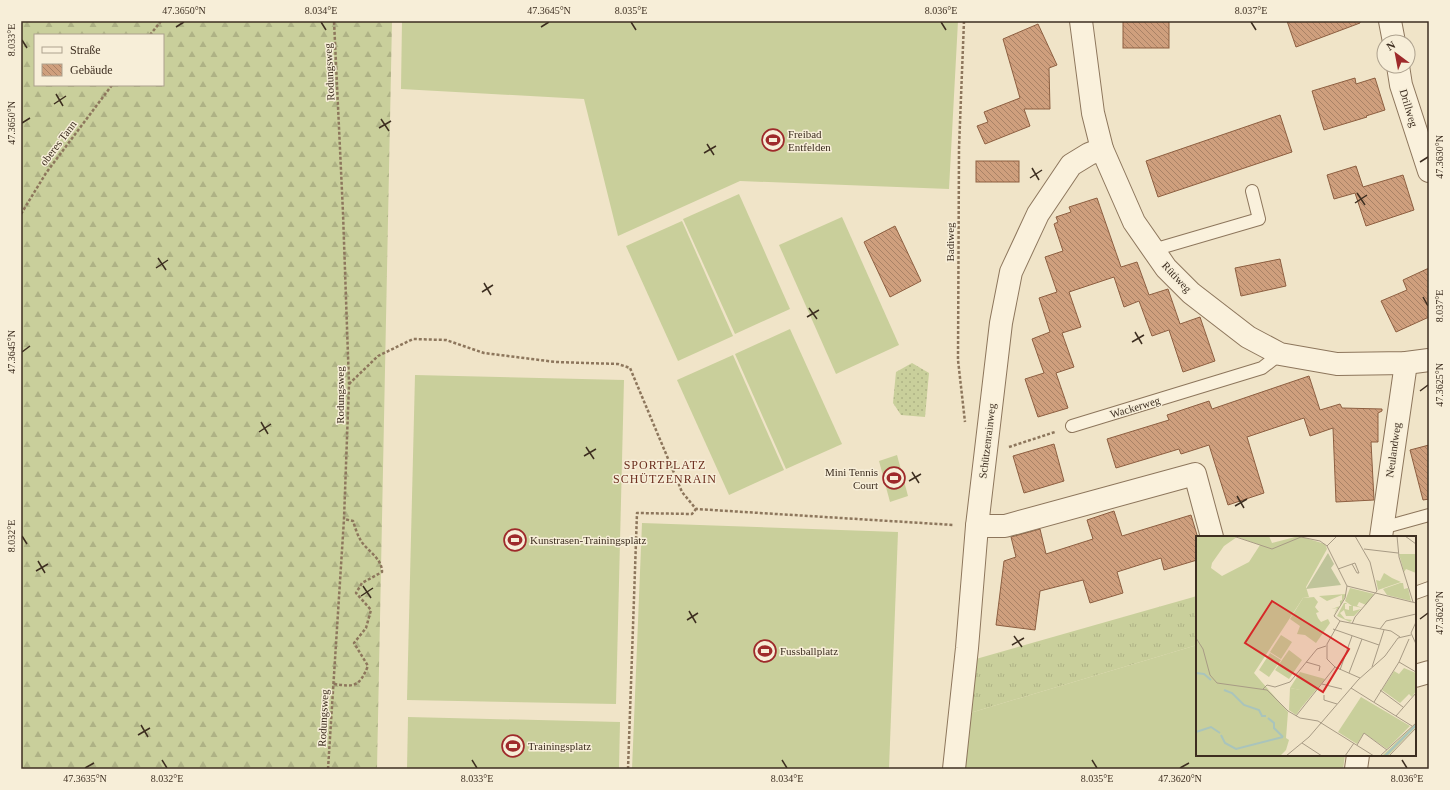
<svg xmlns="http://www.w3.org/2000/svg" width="1450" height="790" font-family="'Times New Roman',serif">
  <defs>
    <pattern id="grass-tufts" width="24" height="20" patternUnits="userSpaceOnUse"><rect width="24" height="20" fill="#c9cf9b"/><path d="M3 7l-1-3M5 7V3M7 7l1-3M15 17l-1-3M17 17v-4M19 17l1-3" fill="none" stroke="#aeb285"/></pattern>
    <pattern id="forest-firs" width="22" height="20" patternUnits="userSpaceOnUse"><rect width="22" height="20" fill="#c9cf9b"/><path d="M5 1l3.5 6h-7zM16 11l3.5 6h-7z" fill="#aeb285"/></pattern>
    <pattern id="park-dots" width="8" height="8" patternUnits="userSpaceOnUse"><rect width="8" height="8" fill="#c9cf9b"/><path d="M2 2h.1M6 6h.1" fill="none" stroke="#aeb285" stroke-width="1.8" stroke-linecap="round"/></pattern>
    <pattern id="building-back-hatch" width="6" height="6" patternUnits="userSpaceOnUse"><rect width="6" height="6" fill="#cf9f7d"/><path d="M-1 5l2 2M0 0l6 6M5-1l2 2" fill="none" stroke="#a98266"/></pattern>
  </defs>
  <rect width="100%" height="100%" fill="#f0e4c8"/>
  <polygon fill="url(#grass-tufts)" points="1197,596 1197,645 970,713 976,659"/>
  <path fill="url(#forest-firs)" fill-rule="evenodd" d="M 21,21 L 392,21 L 377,769 L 21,769 ZM 35,35 L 163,35 L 163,85 L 35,85 Z"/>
  <polygon fill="url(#park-dots)" points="912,363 929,373 925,417 901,415 893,403 896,372"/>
  <g fill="#c9cf9b">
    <polygon points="402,21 958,21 949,189 740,181 618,236 584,99 401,89"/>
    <polygon points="739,194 790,309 735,334 683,219"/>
    <polygon points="842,217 899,345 836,374 779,245"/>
    <polygon points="682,221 733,336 678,361 626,246"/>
    <polygon points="790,329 842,444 786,469 735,354"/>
    <polygon points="733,355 784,470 729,495 677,380"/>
    <polygon points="415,375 624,380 616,704 407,700"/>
    <polygon points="897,455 908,496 890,502 879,461"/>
    <polygon points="642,523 898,532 889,769 632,769"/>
    <polygon points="1197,645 1197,755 1345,755 1343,769 964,769 970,713"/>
    <polygon points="408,717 620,722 619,769 407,769"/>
  </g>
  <g fill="url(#building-back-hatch)" stroke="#8d5f41">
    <rect x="1123" y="21" width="46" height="27"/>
    <polygon points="1287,21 1360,21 1360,23 1296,47"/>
    <polygon points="1038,24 1057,65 1049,68 1050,109 1024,109 1030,126 985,144 977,126 988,122 984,112 1020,98 1003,39"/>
    <polygon points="1355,78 1356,84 1375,78 1385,110 1366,116 1367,117 1324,130 1312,91"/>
    <polygon points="1280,115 1292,152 1158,197 1146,161"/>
    <rect x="976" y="161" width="43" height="21"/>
    <polygon points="1356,166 1363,187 1403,175 1414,210 1366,226 1355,193 1334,199 1327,175"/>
    <polygon points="1097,198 1121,267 1137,262 1149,295 1168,289 1180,324 1200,317 1215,361 1183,372 1169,330 1152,336 1139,301 1124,307 1114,277 1069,292 1081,327 1062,333 1074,367 1056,373 1068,408 1038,417 1025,379 1044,373 1032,339 1050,332 1039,298 1057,292 1045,257 1063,251 1054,224 1058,222 1056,217 1071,212 1069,207"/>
    <polygon points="895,226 921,281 890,297 864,242"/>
    <polygon points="1280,259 1286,286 1241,296 1235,268"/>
    <polygon points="1429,268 1429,317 1396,332 1381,301 1407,290 1403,280"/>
    <polygon points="1309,376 1320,410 1340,404 1342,408 1382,409 1382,411 1378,413 1378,442 1371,442 1374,500 1336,502 1333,428 1310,436 1304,418 1247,437 1264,493 1228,505 1209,445 1181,454 1179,449 1116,468 1107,439 1169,420 1167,415 1209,401 1212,409"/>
    <polygon points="1054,444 1064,481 1024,493 1013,456"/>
    <polygon points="1429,445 1429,499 1423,500 1410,450"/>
    <polygon points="1114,511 1122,536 1191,515 1197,535 1197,560 1164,570 1161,558 1117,572 1123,593 1090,603 1083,580 1040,591 1035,630 996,625 1004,561 1016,557 1011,537 1040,529 1046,554 1093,539 1087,520"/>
  </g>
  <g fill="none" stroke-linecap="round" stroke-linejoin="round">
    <g stroke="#8d765c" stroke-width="14">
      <g id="lane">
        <polyline points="1153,250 1259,219 1252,191"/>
        <polyline points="1072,426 1262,368 1280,354"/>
        <polyline points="1382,528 1429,515"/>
        <polyline points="1415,593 1429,588"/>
      </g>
    </g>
    <g stroke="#8d765c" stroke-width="24">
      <g id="street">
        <polyline points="1081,21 1093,113 1102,149 1134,222 1166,268 1191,293 1248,337 1280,354 1337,364 1406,363 1429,360"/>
        <polyline points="1390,21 1394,42"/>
        <polyline points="1398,66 1401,85 1429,171"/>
        <polyline points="977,526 1005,526 1195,474 1212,537"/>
        <polyline points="1381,537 1406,363"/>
        <polyline points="1415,676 1429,672"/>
        <polyline points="954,769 967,648 977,526 1001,323 1011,272 1038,214 1071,165 1089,154 1102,149"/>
        <polyline points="1356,769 1358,755"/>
      </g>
    </g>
    <g stroke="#8d765c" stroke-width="2.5" stroke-dasharray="3 2" stroke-linecap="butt">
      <polyline points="964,21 959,148 958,360 965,422"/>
      <polyline points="150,35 161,21"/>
      <polyline points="21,214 46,173 112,85"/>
      <polyline points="349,384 378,356 413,339 446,340 484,353 556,362 618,364 630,368 682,492 696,509 954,525"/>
      <polyline points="1009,447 1055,432"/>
      <path d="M 334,684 C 355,687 359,687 368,666 L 354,643 L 366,628 L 371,610 L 356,593 L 362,583 L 382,572 C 382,557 366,551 360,539 C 357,534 355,527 353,521 L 344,519"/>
      <polyline points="328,769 344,519 349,384 343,213 334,21"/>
      <polyline points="628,769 637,513 692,514 696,509"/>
    </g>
    <use href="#lane" stroke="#faf1dc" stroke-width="12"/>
    <use href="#street" stroke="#faf1dc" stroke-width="22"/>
  </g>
  <path fill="none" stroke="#3d2e20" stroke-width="1.5" d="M 321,22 L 326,30M 631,22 L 636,30M 941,22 L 946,30M 1251,22 L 1256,30M 176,27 L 184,22M 541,27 L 549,22M 22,40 L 27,48M 56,94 L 63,106M 54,104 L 66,96M 381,119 L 389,131M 22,123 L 30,118M 379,128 L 391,121M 707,144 L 714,155M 704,153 L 716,146M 1420,162 L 1428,157M 1032,168 L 1039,180M 1030,178 L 1042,170M 1357,193 L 1365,205M 1355,203 L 1367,195M 158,258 L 166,270M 156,268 L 168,260M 484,283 L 491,295M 482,292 L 493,285M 1423,297 L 1428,306M 809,308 L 817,319M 807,317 L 819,310M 1135,332 L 1142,344M 1132,342 L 1144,335M 22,352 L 30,346M 1420,391 L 1428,385M 261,422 L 268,434M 259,432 L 271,424M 586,447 L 594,459M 584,456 L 596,449M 912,472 L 919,483M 909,481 L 921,474M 1237,496 L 1244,508M 1235,506 L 1247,499M 22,536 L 27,544M 38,561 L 45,573M 36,571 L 48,564M 363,586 L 371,598M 361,596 L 373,588M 689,611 L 696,623M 1420,619 L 1428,613M 687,620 L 698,613M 1014,636 L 1022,647M 1012,645 L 1024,638M 141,725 L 148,737M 138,735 L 150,728M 162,760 L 167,768M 472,760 L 477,768M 782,760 L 787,768M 1092,760 L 1097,768M 1402,760 L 1407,768M 85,768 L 94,763M 1180,768 L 1189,763"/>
  <defs>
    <g id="stadium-ring" transform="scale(1.15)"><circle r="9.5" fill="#f7eed8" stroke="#9e2a2b" stroke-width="1.5"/><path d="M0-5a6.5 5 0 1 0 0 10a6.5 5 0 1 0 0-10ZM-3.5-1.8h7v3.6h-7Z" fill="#9e2a2b"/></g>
  </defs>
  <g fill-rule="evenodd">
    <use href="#stadium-ring" x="773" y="140"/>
    <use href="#stadium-ring" x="894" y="478"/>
    <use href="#stadium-ring" x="515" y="540"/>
    <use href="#stadium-ring" x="765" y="651"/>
    <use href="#stadium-ring" x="513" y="746"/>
  </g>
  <g text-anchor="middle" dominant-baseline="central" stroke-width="3" stroke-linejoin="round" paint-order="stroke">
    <g font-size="11" fill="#3d2e20" stroke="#f7eed8">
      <text transform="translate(329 72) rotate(-93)">Rodungsweg</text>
      <text transform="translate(1409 108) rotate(73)">Drillweg</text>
      <text transform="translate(58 143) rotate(-53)">oberes Tann</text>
      <text transform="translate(950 242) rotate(-90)">Badiweg</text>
      <text transform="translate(1177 277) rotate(47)">Rütiweg</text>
      <text transform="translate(340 395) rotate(-90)">Rodungsweg</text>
      <text transform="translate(1135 407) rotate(-17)">Wackerweg</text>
      <text transform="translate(987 441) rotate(-83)">Schützenrainweg</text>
      <text transform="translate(1393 450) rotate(-82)">Neulandweg</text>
      <text transform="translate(323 718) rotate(-87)">Rodungsweg</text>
    </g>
    <g font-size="11" fill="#3d2e20" stroke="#f7eed8" text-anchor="start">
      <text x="788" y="134">Freibad<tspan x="788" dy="13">Entfelden</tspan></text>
      <text x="878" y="472" text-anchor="end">Mini Tennis<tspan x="878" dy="13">Court</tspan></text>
      <text x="530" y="540">Kunstrasen-Trainingsplatz</text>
      <text x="780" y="651">Fussballplatz</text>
      <text x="528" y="746">Trainingsplatz</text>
    </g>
    <g font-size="12" letter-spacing="1" fill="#6b2e1e" stroke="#f7eed8">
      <text x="665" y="465">SPORTPLATZ<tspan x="665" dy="14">SCHÜTZENRAIN</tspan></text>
    </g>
  </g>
  <g transform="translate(1196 536)">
    <rect width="220" height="220" fill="#f0e4c8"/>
    <path d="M 203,18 L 220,18 L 220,42 L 220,37 L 210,33 L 208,36 ZM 188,37 L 196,42 L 205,46 L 182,54 L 180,44 L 184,45 ZM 154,52 L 178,58 L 170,69 L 163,66 L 161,70 L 167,72 L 157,70 L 157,75 L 165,73 L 158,80 L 150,80 L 148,74 L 144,77 L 149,83 L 156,84 L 154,86 L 141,80 L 148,67 L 150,67 L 151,68 L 149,68 L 149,73 L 153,74 L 153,70 L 156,70 L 149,65 ZM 150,58 L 146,67 L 138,78 L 141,72 L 136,73 L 144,70 L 144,65 L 134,70 L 146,64 L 146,59 L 131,65 L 123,60 ZM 208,132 L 220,137 L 220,155 L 216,161 L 213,158 L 204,167 L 186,154 L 198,135 L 203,138 ZM 94,152 L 105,154 L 100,161 L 103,162 L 105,172 L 100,179 L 93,174 ZM 165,161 L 214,190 L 191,213 L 168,197 L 161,208 L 142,196 Z" fill="#c9cf9b"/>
    <path d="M 0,0 L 73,0 L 76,7 L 103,0 L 129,8 L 131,13 L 110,51 L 113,61 L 107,62 L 58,137 L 92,176 L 90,202 L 93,204 L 90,214 L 84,220 L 0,220 ZM 41,1 L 64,9 L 53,26 L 26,40 L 15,32 L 16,27 L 28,10 ZM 220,187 L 220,191 L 192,220 L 186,220 Z" fill="#c9cf9b" fill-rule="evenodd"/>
    <path d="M 132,17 L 138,28 L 135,32 L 145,49 L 110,53 Z" fill="#bfc49a"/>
    <path d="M 204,47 L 207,47 L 208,53 L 212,52 L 215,65 L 191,59 L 187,53 ZM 118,61 L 122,66 L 119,71 L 123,76 L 120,77 L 122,82 L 125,86 L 132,83 L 134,87 L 120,107 L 109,99 L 101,98 L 104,90 L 94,83 L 107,62 ZM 85,99 L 96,106 L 85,123 L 74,116 ZM 93,114 L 106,124 L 93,143 L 79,134 ZM 74,117 L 85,124 L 73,141 L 63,134 ZM 104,136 L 129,143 L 105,172 L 96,169 L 102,163 L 99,161 L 104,154 L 94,152 Z" fill="#c9cf9b"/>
    <path fill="none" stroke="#a9c4bc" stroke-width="2" d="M 0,137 L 8,138 L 15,144M 28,154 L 36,157 L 48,169 L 63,174 L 66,180 L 70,180M 72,182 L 78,187 L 78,192 L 87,201M 0,196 L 15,191 L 24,197M 25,199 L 29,207 L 40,213 L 87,201M 189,220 L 220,189"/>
    <path fill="none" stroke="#a89b85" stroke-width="1" d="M 37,0 L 76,13 L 105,1 L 124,5 L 131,10 L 151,50 L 149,62 L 138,80 L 144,85 L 195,95 L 204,101M 201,0 L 203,21 L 217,66M 209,0 L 220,8M 131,10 L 141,0M 168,13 L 202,17M 142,33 L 159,27 L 163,37 L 161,37 L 156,28M 151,50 L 220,67M 144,85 L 131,108 L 131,123 L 139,131 L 164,142M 220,86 L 215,97 L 220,108M 156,88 L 159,81 L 181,55 L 174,26 L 159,0M 137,93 L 183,109M 184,93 L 190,85 L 220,78M 0,102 L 7,113 L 14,139 L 21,147 L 71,154 L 92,175 L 104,182 L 122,185 L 178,220M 110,126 L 124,130 L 123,135M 203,126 L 220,136M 176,131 L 188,94M 144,134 L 156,100M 153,137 L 166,103M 126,148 L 146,153M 155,152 L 216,190M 67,153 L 71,149 L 79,151 L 94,146 L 121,113 L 130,110M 184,154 L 207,171M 128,159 L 128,164 L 141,168M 178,166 L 203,126 L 213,103M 100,180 L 139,131M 200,180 L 220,157M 106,207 L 126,220M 161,209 L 168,197 L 191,214M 90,220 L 113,201 L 162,144 L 189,120 L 202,102 L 215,99M 149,220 L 158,207M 184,220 L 220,187M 193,220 L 220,192"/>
    <path fill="#d62828" fill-opacity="0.15" stroke="#d62828" stroke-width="2" d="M 76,65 L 153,113 L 127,156 L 49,107 Z"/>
    <rect width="220" height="220" fill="none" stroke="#3d2e20" stroke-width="2"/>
  </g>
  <rect width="1450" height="790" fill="none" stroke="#f7eed8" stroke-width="44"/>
  <rect x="34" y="34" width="130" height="52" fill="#f7eed8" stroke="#ada18e"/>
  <rect x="42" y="47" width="20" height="6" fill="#faf1dc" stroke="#ada18e"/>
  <text x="70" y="54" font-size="12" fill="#3d2e20">Straße</text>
  <rect x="42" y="64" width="20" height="12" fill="url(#building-back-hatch)" stroke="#ada18e"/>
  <text x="70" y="74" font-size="12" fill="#3d2e20">Gebäude</text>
  <g transform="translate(1396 54) rotate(328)"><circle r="19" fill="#f7eed8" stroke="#ada18e"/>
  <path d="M0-3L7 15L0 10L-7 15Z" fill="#9e2a2b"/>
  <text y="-6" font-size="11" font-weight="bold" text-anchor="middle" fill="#3d2e20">N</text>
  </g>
  <rect x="22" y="22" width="1406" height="746" fill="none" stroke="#3d2e20" stroke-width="1.5"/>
  <g font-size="10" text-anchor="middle" fill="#3d2e20">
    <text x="184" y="14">47.3650°N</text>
    <text x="321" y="14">8.034°E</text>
    <text x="549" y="14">47.3645°N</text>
    <text x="631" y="14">8.035°E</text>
    <text x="941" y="14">8.036°E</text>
    <text x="1251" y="14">8.037°E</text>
    <text transform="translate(11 40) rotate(-90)" y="4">8.033°E</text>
    <text transform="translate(11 123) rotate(-90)" y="4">47.3650°N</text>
    <text transform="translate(1439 157) rotate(-90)" y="4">47.3630°N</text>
    <text transform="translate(1439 306) rotate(-90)" y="4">8.037°E</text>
    <text transform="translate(11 352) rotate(-90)" y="4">47.3645°N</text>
    <text transform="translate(1439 385) rotate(-90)" y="4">47.3625°N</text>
    <text transform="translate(11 536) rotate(-90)" y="4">8.032°E</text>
    <text transform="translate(1439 613) rotate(-90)" y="4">47.3620°N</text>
    <text x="85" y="782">47.3635°N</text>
    <text x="167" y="782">8.032°E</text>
    <text x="477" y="782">8.033°E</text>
    <text x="787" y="782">8.034°E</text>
    <text x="1097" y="782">8.035°E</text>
    <text x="1180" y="782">47.3620°N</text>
    <text x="1407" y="782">8.036°E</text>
  </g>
</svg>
